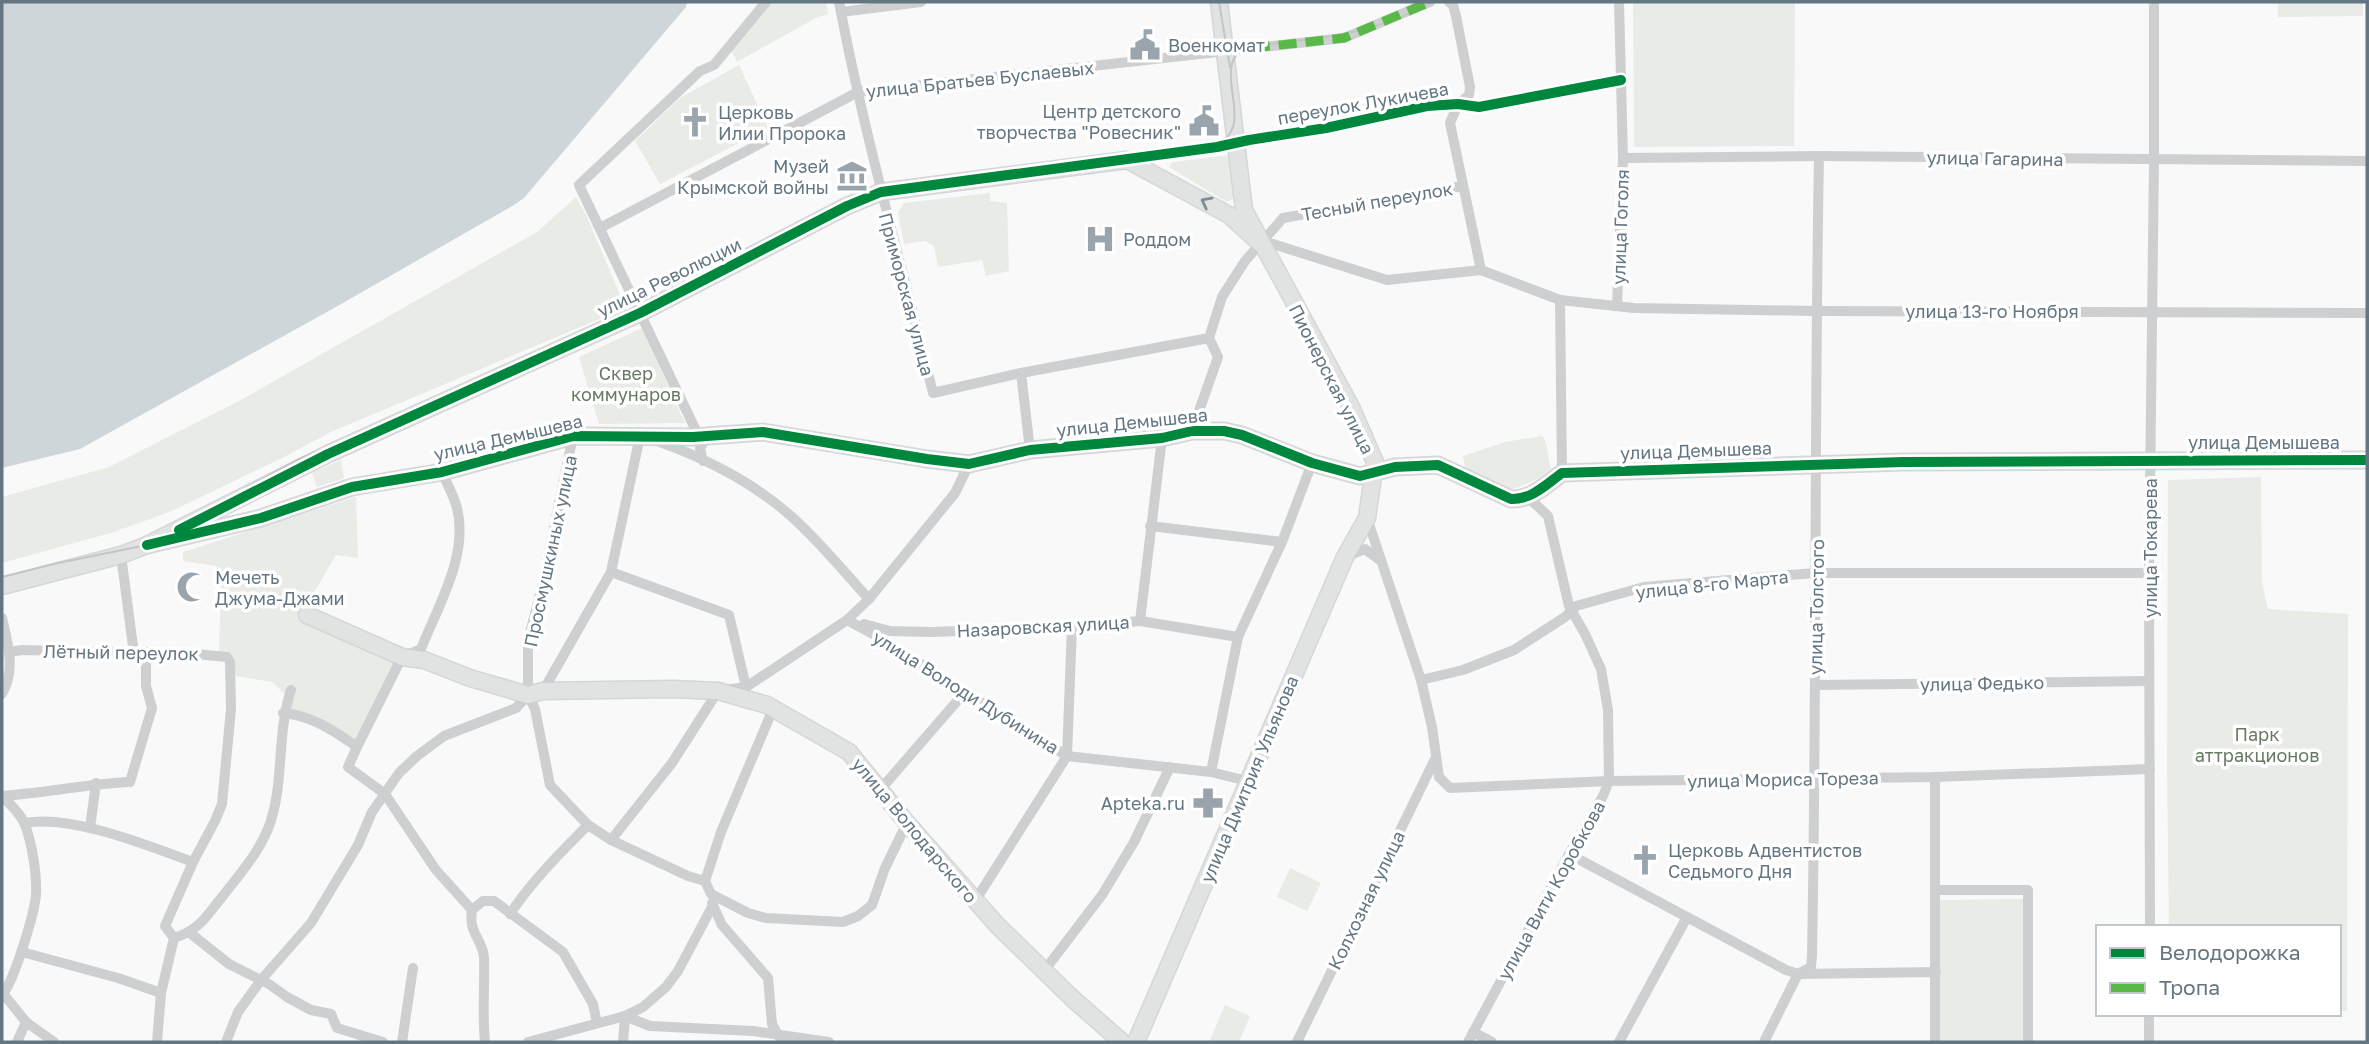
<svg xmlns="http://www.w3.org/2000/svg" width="2369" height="1044" font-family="'Golos Text',sans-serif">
  <rect width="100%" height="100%" fill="#f9f9f9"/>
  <g fill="#e8ebe6">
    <polygon points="772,2 826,2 828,14 816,18 737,62 731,50"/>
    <polygon points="1633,2 1795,2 1794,146 1634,147"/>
    <polygon points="2278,2 2363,2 2363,16 2278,17"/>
    <polygon points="739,65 768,128 660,184 635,141 680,98"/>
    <polygon points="1231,155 1236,194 1230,201 1225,201 1169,167 1173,162"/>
    <polygon points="990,193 990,201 1007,203 1009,271 986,276 982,260 938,267 934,246 925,241 904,244 898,213 904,203"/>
    <polygon points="576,197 588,219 623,302 616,312 331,432 282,458 172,511 114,532 2,563 2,497 109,467 241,400 537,232"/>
    <polygon points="642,328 685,423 599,424 579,357"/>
    <path d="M 1542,436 C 1549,445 1547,457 1551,468 C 1539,480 1525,485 1509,490 L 1465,468 L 1463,456 L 1505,442 Z"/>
    <polygon points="341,460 344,478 317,487 312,473"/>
    <polygon points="2261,477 2262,583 2268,609 2348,614 2347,1011 2339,1011 2339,927 2169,927 2167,769 2168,480"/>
    <polygon points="356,497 358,558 336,555 306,606 304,615 400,658 357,743 284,710 287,696 272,682 236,676 230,657 219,651 221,588 216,566 183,561 183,552"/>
    <polygon points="1290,868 1321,883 1307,911 1277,897"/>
    <polygon points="2023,899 2023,1041 1940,1041 1939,900"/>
    <polygon points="1225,1005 1250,1016 1239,1042 1216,1042 1210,1040"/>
  </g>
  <polygon fill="#ced6d9" points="2,2 687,2 686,7 524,198 514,205 343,303 80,449 2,468"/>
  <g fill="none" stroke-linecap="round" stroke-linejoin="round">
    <g stroke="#d5d6d7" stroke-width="19">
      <g id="secondary">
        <path d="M 147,545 L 261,518 L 352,487 L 442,472 L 573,436 L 693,437 L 763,432 L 927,459 L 969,464 L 1030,450 L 1162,438 L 1192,431 L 1224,431 L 1242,435 L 1312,463 L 1360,476 L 1395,467 L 1438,465 L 1511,499 C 1531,500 1547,484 1562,473 L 1903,462 L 2367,460"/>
        <polyline points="2,586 121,555 147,545 328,454 640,313 847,206 881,192 1127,160 1229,215 1260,243"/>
        <polyline points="307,615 402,657 424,660 470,678 528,695 543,691 672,689 718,691 767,705 849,752 907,823 997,925 1073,999 1122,1042"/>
        <polyline points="1136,1042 1345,557 1367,518 1375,462 1351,407 1244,210 1219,2"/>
      </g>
    </g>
    <g stroke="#cecfd0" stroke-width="10">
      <path d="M 839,2 C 864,134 901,263 933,393 L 1021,373 L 1209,338"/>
      <polyline points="1449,2 1453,5 1456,16 1470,87 1469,95 1458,104 1450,123 1481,270"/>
      <polyline points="841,12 921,2"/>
      <polyline points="1623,158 1819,156 2367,161"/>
      <polyline points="1127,160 1326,128 1427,106 1458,104 1479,107 1621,80"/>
      <polyline points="600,228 858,92 1344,38 1430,2"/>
      <polyline points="1260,243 1273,244 1387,280 1481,270 1560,300"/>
      <polyline points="1617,306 1623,158 1619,2"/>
      <polyline points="1021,373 1030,450"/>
      <polyline points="1192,431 1218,357 1209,338 1222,297 1245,261 1283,218 1463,186"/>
      <polyline points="699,437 579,185 700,71 714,65 766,2"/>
      <path d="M 657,441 C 705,458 754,483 792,517 C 820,542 844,572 869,599"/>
      <polyline points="703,461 700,448 708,436"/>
      <polyline points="1562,473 1560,300 1634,308 1816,311 2367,313"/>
      <polyline points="1367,518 1421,680 1432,727 1439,777 1450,788 1609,781 1935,777 2150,769"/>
      <polyline points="1150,526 1282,542"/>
      <polyline points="121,555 134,654"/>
      <polyline points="1347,556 1365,549 1381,561"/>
      <polyline points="611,572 729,615 746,687"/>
      <path d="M 2,618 C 8,643 16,671 2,694"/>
      <polyline points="847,620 875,635 1067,756 1211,772"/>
      <polyline points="1140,621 1162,438"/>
      <polyline points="864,624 890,631 931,632 1072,627 1140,621 1238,637"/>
      <polyline points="9,652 22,650 196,654 227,657 230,662 231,709 222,804 215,821 193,862 165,926 174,938 161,993 157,1042"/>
      <polyline points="1421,680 1463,670 1514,650 1565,617 1576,606 1644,587 1815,573 2149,573"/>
      <polyline points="1815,685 2149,681"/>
      <polyline points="543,691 611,572 640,436"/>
      <polyline points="528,695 535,709 550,785 588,825 611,840 688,876 705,881 711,894 748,913 766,918 843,922 858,916 872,905 885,868 907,823"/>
      <path d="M 283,713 C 310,715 335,731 357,747 L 348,767 L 385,794 L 436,870 L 472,910"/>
      <path d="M 357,747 L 402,657 L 421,649 C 438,606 469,555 457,508 C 454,496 447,484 442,472"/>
      <polyline points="1935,777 1935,1042"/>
      <polyline points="1247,781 1211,772 1238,637 1282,542 1312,463"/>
      <polyline points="880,790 965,692"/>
      <path d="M 2,796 C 45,793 87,784 130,782 L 152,708 L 146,686 L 146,652"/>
      <path d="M 2,796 C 10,804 21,814 25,825 C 32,843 37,875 36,894 C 35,912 14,982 2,995"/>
      <path d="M 25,823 C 71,814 149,846 193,862"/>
      <polyline points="90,828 96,783"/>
      <polyline points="611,840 672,763 718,691 746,687 847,620 869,599 955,493 969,464"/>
      <polyline points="1569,854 1786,970 1798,974 1936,972"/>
      <polyline points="705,881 721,832 773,709"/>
      <polyline points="1936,890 2028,890 2028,1042"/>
      <polyline points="975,901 1067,756 1072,627"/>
      <polyline points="712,903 722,925 768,978 772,1024 782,1042"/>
      <polyline points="472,910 483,901 494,901 563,952 593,1004 597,1023"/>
      <path d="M 472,910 C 468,934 483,939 484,958 C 485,986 482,1014 485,1042"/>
      <path d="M 510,914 C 532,881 560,853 588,825"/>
      <polyline points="2150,927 2149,573 2154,160 2154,2"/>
      <polyline points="190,933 229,964 269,984 287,997 311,1010 331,1014 337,1028 383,1042"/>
      <path d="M 174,938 C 200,930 206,916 222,897 C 239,875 257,855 268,829 C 285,786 276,735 291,690"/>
      <polyline points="22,952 118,978 161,993"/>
      <polyline points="1044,971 1102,895 1134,842 1170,767"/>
      <polyline points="2,992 26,1022 54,1042"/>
      <polyline points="625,1016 650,1026 753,1031 829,1042"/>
      <polyline points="1473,1032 1492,1042"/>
      <polyline points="17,1042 26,1022"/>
      <polyline points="226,1042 238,1012 261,980 311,923 358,845 372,812 399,773 417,756 444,736 516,708 528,695 528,641 542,586 573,436"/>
      <polyline points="402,1042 413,968"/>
      <polyline points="528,1042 625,1016 643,1007 666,987 678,971 713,905"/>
      <polyline points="623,1042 625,1016"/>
      <polyline points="1297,1042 1436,757"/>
      <polyline points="1468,1042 1569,854 1603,796 1609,781 1608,710 1601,669 1585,634 1569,606 1548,516 1528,497"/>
      <polyline points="1619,1042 1687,917"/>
      <path d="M 1764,1042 L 1798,974 L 1811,967 L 1812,956 C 1817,690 1814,423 1819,156"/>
      <polyline points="2149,1042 2149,1014"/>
    </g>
    <use href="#secondary" stroke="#e1e2e2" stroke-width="16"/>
    <g stroke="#c3c5c6" stroke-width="2">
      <polyline points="1219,2 1230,67"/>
      <path d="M 230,500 L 246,488 L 299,459 L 497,380 L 708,285 L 881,189 L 1217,144 C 1260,125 1205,63 1249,46 C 1311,40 1377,34 1432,2"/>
      <polyline points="2,577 58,563 147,545 238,496"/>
    </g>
    <polyline stroke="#58b947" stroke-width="9" stroke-dasharray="18 9" stroke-linecap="butt" points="1225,51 1344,38 1430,2"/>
    <g stroke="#fff" stroke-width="15">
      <g id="cycleway">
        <polyline points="179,530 328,454 640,313 847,206 881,192 1217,147 1249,140 1326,128 1427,106 1458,104 1479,107 1621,80"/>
        <path d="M 147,545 L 261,518 L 352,487 L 442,472 L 573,436 L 693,437 L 763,432 L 927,459 L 969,464 L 1030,450 L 1162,438 L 1192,431 L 1224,431 L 1242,435 L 1312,463 L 1360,476 L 1395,467 L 1438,465 L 1511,499 C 1531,500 1547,484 1562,473 L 1903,462 L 2367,460"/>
      </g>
    </g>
    <use href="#cycleway" stroke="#00873e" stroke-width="10"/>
  </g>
  <defs><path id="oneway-chevron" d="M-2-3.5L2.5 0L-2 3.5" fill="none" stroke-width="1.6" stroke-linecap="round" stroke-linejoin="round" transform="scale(1.75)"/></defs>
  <use stroke="#7e8c96" href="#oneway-chevron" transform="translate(1206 202) rotate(-152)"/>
  <defs>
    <g id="civic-bare" transform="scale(2.415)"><path d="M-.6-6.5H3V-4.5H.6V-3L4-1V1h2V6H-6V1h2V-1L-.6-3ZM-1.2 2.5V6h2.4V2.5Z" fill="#99a4ac" stroke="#fff" stroke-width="2.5" paint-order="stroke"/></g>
    <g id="church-bare" transform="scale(2.415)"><path d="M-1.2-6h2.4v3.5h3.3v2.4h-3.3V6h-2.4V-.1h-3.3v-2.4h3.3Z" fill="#99a4ac" stroke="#fff" stroke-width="2.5" paint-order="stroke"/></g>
    <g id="museum-bare" transform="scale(2.415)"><path d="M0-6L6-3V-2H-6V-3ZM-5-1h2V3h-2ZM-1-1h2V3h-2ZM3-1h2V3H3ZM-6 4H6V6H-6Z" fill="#99a4ac" stroke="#fff" stroke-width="2.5" paint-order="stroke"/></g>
    <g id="hospital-bare" transform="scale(2.415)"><path d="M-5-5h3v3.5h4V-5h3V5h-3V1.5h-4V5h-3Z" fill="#99a4ac" stroke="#fff" stroke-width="2.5" paint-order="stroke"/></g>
    <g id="mosque-bare" transform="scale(2.415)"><path d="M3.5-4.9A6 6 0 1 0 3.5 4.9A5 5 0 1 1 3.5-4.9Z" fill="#99a4ac" stroke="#fff" stroke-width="2.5" paint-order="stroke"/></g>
    <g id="pharmacy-bare" transform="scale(2.415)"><path d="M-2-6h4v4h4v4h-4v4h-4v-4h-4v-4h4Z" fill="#99a4ac" stroke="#fff" stroke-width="2.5" paint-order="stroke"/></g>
  </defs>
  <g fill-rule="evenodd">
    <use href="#civic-bare" x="1145" y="45"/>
    <use href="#civic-bare" x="1204" y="121"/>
    <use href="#church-bare" x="695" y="122"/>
    <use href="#museum-bare" x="852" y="176"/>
    <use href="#hospital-bare" x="1100" y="239"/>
    <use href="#mosque-bare" x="192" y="587"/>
    <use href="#pharmacy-bare" x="1208" y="803"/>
    <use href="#church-bare" x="1645" y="860"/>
  </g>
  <g text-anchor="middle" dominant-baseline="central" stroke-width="7" stroke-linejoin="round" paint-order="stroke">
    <g font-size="18" fill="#657683" stroke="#fff" text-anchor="start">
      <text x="1168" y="45">Военкомат</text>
      <text x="1181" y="111" text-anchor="end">Центр детского<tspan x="1181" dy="21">творчества "Ровесник"</tspan></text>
      <text x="718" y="112">Церковь<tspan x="718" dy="21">Илии Пророка</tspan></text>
      <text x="829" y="166" text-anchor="end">Музей<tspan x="829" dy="21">Крымской войны</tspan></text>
      <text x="1123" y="239">Роддом</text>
      <text x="215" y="577">Мечеть<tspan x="215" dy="21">Джума-Джами</tspan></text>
      <text x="1185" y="803" text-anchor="end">Apteka.ru</text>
      <text x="1668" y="850">Церковь Адвентистов<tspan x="1668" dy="21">Седьмого Дня</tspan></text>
    </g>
    <g font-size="18" fill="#657683" stroke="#fff">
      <text transform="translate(980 79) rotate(-6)">улица Братьев Буслаевых</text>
      <text transform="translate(1363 103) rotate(-10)">переулок Лукичева</text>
      <text transform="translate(1995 158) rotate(1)">улица Гагарина</text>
      <text transform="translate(1377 201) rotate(-10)">Тесный переулок</text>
      <text transform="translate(1620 227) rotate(-88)">улица Гоголя</text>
      <text transform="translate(669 277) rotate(-26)">улица Революции</text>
      <text transform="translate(907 294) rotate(75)">Приморская улица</text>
      <text x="1992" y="311">улица 13-го Ноября</text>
      <text transform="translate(1332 379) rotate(63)">Пионерская улица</text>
      <text transform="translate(1132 422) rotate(-6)">улица Демышева</text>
      <text transform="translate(508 437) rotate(-13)">улица Демышева</text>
      <text x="2264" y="442">улица Демышева</text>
      <text transform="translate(1696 450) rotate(-2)">улица Демышева</text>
      <text transform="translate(2150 548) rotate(-90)">улица Токарева</text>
      <text transform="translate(550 551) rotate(-78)">Просмушкиных улица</text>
      <text transform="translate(1712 584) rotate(-6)">улица 8-го Марта</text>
      <text transform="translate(1816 607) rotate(-89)">улица Толстого</text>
      <text transform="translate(1043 626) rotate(-3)">Назаровская улица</text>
      <text transform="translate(121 652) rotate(1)">Лётный переулок</text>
      <text transform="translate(1982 683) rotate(-1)">улица Федько</text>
      <text transform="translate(966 692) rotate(32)">улица Володи Дубинина</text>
      <text transform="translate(1249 779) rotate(-67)">улица Дмитрия Ульянова</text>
      <text transform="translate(1783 779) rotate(-1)">улица Мориса Тореза</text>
      <text transform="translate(915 830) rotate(50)">улица Володарского</text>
      <text transform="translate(1551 890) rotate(-61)">улица Вити Коробкова</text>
      <text transform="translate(1366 900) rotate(-64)">Колхозная улица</text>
    </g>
    <g font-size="18" fill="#687a64" stroke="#fff">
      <text x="626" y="373">Сквер<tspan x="626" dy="21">коммунаров</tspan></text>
      <text x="2257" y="734">Парк<tspan x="2257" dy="21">аттракционов</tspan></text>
    </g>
  </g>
  <rect width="2369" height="1044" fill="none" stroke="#657683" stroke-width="7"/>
  <rect x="2096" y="925" width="245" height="91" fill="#ffffff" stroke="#c1c8cd" stroke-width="2"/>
  <rect x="2110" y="948" width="35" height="10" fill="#00873e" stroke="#c1c8cd" stroke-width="2"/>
  <text x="2159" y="960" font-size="21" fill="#657683">Велодорожка</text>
  <rect x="2110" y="983" width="35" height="10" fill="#58b947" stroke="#c1c8cd" stroke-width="2"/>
  <text x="2159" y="995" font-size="21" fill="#657683">Тропа</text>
</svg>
